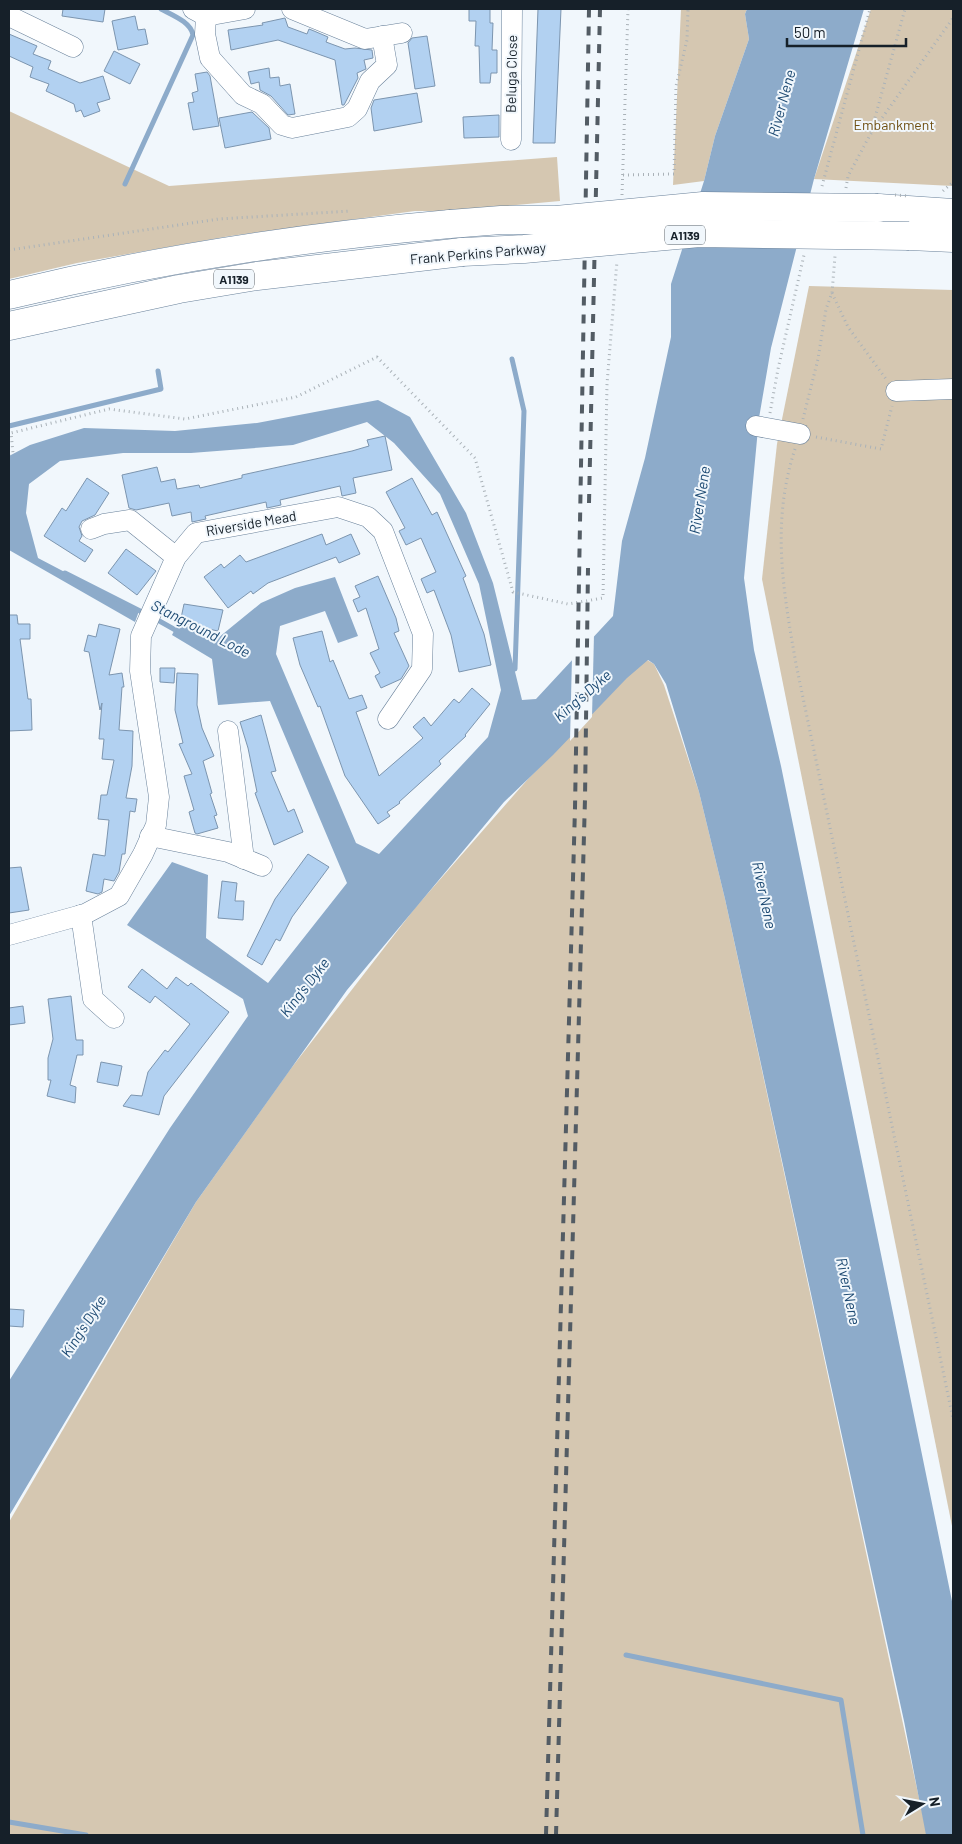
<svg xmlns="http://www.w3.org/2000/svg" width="962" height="1844" font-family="Barlow,sans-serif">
  <rect width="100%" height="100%" fill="#f1f7fc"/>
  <g fill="#d5c7b1">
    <polygon points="681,9 747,9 745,14 749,39 715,136 704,181 673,185"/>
    <polygon points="871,9 953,9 953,186 814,179"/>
    <polygon points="9,111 169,186 557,157 560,201 453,211 415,211 230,236 77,263 9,279"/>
    <polygon points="809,286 953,290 953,1531 762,579 777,444"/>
    <polygon points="647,660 654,664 664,685 699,792 725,899 927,1835 9,1835 9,1522 196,1202 289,1071 415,908 528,779 637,667"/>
  </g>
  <polygon fill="#8dabca" points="747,9 864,9 814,179 771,348 759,418 744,578 754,650 781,766 953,1606 953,1835 926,1835 904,1721 725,899 699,792 666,684 654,664 648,660 627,678 553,755 504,802 347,990 196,1202 9,1516 9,1381 170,1128 248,1016 243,999 127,925 172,862 208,875 206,938 268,983 347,883 270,701 218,705 212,659 172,635 178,623 218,638 261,603 295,588 335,577 358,636 338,643 325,611 280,626 276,654 356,843 379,854 488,737 501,690 479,584 440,494 394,443 367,422 293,445 191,453 123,453 60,461 29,484 26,513 38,558 139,611 135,622 9,550 9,456 30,445 84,428 175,431 257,423 378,400 410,417 466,513 493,583 522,700 536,699 613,616 622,541 645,458 671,337 671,284 704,181 715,136 749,39 745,14"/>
  <polygon fill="#f1f7fc" points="594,634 592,717 570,741 572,657"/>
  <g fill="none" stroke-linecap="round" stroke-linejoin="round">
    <g stroke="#8dabca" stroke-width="5">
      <path d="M 125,184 L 193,35 C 191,22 172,15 161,9"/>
      <polyline points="512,359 524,411 515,669"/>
      <polyline points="9,426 161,389 158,371"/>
      <polyline points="65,573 146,614"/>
      <polyline points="154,618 179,632"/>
      <polyline points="626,1655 841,1700 863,1835"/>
      <polyline points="9,1822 86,1835"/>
    </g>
  </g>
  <g fill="#b2d1f1" stroke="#7c95af">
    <polygon points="63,9 105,9 103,22 62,16"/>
    <polygon points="469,9 490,9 490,23 493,23 492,50 497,50 497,73 491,73 490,83 480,83 479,46 475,46 476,21 469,21"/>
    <polygon points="538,9 561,9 555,143 533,143"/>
    <polygon points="135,16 138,30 145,29 148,44 118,50 112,21"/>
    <polygon points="285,18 288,27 307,34 309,29 314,31 328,37 326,42 345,49 355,48 372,50 373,58 364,60 366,69 357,73 358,78 344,105 342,105 335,60 278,40 231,50 228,30 263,25 262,23"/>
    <polygon points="9,34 37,46 33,54 51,61 48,69 80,83 103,76 110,99 97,103 100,111 84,117 81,110 76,112 74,104 46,91 49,84 30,77 33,67 9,56"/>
    <polygon points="427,36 435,86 415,89 408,43 412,38"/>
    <polygon points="114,51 140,64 130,84 104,71"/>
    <polygon points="269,68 270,78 279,77 280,86 290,84 295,114 288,115 271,96 260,90 259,82 251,84 248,72"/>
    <polygon points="207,72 210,76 219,126 193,130 188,103 194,102 192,93 198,91 195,74"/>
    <polygon points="417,93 422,122 374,131 371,108 374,100"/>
    <polygon points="252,112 269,128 271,139 225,148 219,118"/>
    <polygon points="499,115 499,137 464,138 463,117"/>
    <polygon points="385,436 392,470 353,478 356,493 342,496 340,486 280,500 281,505 267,508 266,502 205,516 206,519 192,522 191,512 172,516 169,503 136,510 129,508 122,475 157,467 161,482 175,479 177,489 199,485 200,488 242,478 242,475 352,451 369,446 367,440"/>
    <polygon points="87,478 109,493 95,515 82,521 79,527 82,536 79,541 93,550 85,562 44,536 62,508 66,511"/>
    <polygon points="412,478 432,515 437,512 466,576 463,578 484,634 491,665 459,672 451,635 434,590 427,593 421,579 436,572 421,538 406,545 399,531 405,528 386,492"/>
    <polygon points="322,534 326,545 351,534 360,554 339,563 336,557 268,583 253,594 251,591 228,608 204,577 221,564 224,568 240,555 246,562"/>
    <polygon points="126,549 156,571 137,595 108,573"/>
    <polygon points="378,576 396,618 399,631 394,633 409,666 401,679 381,688 375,676 380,673 370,653 379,649 366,608 358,612 353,600 360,597 355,586"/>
    <polygon points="184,604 223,610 218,631 180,623"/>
    <polygon points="9,615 17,615 18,624 30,624 30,639 20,639 28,699 31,699 32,730 9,731"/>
    <polygon points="99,624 120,629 109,675 122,673 124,687 122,687 119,730 133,731 132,766 126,798 137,799 135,812 130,811 125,854 122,854 119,872 114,881 104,879 102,892 98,894 86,891 93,854 105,856 109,820 98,819 101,795 107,795 114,760 102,759 104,739 99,739 102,703 100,710 89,652 84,651 88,635 96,637"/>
    <polygon points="322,631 330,662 333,660 349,699 362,695 367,708 356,712 379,776 423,738 413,727 424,717 431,726 454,699 459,703 472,688 490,704 465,735 466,736 439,761 441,764 399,802 400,803 387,812 390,816 378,824 345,776 320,706 318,707 300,665 293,638"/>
    <polygon points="160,668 175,668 174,683 160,682"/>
    <polygon points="177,673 198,674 197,705 202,728 214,756 203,761 212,793 210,794 217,815 214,816 218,828 197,834 195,833 189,812 194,810 184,776 192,774 179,744 183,743 175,710"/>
    <polygon points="261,715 276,771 271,772 288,812 294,809 303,832 274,845 255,793 257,792 248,748 240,722"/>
    <polygon points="308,854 329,867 292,917 280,941 276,939 262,965 247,956 275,899"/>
    <polygon points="21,867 29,910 9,913 9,868"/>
    <polygon points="222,881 237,883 235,901 244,901 243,920 218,918"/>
    <polygon points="142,969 167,989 176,977 188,986 191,983 229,1012 164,1096 159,1115 123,1106 131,1095 142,1096 148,1072 165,1050 168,1052 190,1024 155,996 150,1003 128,987"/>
    <polygon points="71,996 76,1040 83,1040 83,1055 77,1055 70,1085 76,1087 75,1103 47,1096 51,1080 48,1080 48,1058 53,1039 48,999"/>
    <polygon points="23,1006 25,1023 9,1025 9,1008"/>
    <polygon points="101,1062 122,1066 118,1086 97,1082"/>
    <polygon points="9,1309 24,1310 23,1327 9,1326"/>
  </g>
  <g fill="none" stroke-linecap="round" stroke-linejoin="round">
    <g stroke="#69819a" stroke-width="21">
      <g id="minor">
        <polyline points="193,9 206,16 245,9"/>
        <polyline points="292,9 365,39 402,33"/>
        <polyline points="9,16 73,47"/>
        <polyline points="206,16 205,34 210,58 243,95 262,104 282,125 292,128 348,117 357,109 370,81 387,65 382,36"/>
        <polyline points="511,140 512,9"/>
        <polyline points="896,391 953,389"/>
        <polyline points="756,426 800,434"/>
        <polyline points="91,529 104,524 130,520 176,557"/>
        <polyline points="228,731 244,859"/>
        <polyline points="150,836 228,852 262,866"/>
        <polyline points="81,915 93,999 114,1018"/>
        <polyline points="9,935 85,914 119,896 143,854 156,825 159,797 140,671 141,636 176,557 196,533 338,507 368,517 383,531 423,634 422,669 388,719"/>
      </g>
    </g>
    <g stroke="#69819a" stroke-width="29">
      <g id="highway">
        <polyline points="878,208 953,213"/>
        <polyline points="909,236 953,238"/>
        <path d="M 9,295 C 154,260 301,237 450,224"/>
        <polyline points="9,326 179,289 257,276 462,252"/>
      </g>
    </g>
    <g stroke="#aab2b8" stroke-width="3" stroke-dasharray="1 4" stroke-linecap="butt">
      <polyline points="871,132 905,9"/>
      <polyline points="623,175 674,174 676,86 687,40 688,9"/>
      <polyline points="822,186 870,9"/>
      <polyline points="846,188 848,176 870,135 953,18"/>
      <polyline points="943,191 953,182"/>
      <polyline points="622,195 628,9"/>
      <polyline points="9,250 219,219 351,211"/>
      <polyline points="832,293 848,327 886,379"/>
      <polyline points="770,413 778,369 804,255"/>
      <polyline points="803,419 818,359 826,309 832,293 835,256"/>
      <polyline points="816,437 881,449 892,406"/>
      <path d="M 795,449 C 771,522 783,590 796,664 L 953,1419"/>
      <polyline points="9,454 13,453 11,433 109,409 185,419 296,397 377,357 475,458 513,592 568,604 603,598 607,384 617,261"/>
    </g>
    <use href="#minor" stroke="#fff" stroke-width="20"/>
    <use href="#highway" stroke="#fff" stroke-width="28"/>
    <g stroke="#535c64" stroke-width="4" stroke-dasharray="9 9" stroke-linecap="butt">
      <polyline points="589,503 600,9"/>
      <polyline points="546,1835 575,808 589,9"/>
      <polyline points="556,1835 585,799 588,568"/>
    </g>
    <g stroke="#69819a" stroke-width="29" stroke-linecap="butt">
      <g id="highway-bridge">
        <polyline points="450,224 501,220 556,220 703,206 878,208"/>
        <polyline points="462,252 524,249 699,233 909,236"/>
      </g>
    </g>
    <polyline stroke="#aab2b8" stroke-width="3" stroke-dasharray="1 4" stroke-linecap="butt" points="895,195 910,196"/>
    <use href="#highway-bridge" stroke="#fff" stroke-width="28"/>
  </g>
  <g text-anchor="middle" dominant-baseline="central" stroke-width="4" stroke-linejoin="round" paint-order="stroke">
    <g fill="#f1f7fc" stroke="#586068" stroke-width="1">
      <rect x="665" y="225.5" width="40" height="19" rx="4"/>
      <rect x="214" y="269.5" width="40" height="19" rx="4"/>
    </g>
    <g font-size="12" font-weight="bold" fill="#162029">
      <text x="685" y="235">A1139</text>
      <text x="234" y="279">A1139</text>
    </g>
    <g font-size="14" fill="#162029" stroke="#f1f7fc">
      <text transform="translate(511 74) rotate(-89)">Beluga Close</text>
      <text transform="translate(478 253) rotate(-5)">Frank Perkins Parkway</text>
      <text transform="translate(251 523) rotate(-10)">Riverside Mead</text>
    </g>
    <g font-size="14" fill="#6f4f11" stroke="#f1f7fc">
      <text x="894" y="124">Embankment</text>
    </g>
    <g font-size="15" font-style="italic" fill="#1d4a73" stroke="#f1f7fc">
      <text transform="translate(781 103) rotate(-75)">River Nene</text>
      <text transform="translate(699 500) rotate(-81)">River Nene</text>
      <text transform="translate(201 628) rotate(27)">Stanground Lode</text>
      <text transform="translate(582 695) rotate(-41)">King's Dyke</text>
      <text transform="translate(765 895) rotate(78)">River Nene</text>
      <text transform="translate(304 987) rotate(-52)">King's Dyke</text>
      <text transform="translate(849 1291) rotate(78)">River Nene</text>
      <text transform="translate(83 1326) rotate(-57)">King's Dyke</text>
    </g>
  </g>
  <rect width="962" height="1844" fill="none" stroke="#162029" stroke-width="20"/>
  <g transform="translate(922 1804) rotate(80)" stroke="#f1f7fc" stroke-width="4" paint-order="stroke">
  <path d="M0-4L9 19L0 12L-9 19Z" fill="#162029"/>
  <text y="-8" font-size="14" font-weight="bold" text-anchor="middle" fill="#162029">N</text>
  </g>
  <path d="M787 38v8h119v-8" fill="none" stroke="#162029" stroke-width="2.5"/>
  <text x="794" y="38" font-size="15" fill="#162029" stroke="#f1f7fc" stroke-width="4" paint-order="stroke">50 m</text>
</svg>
